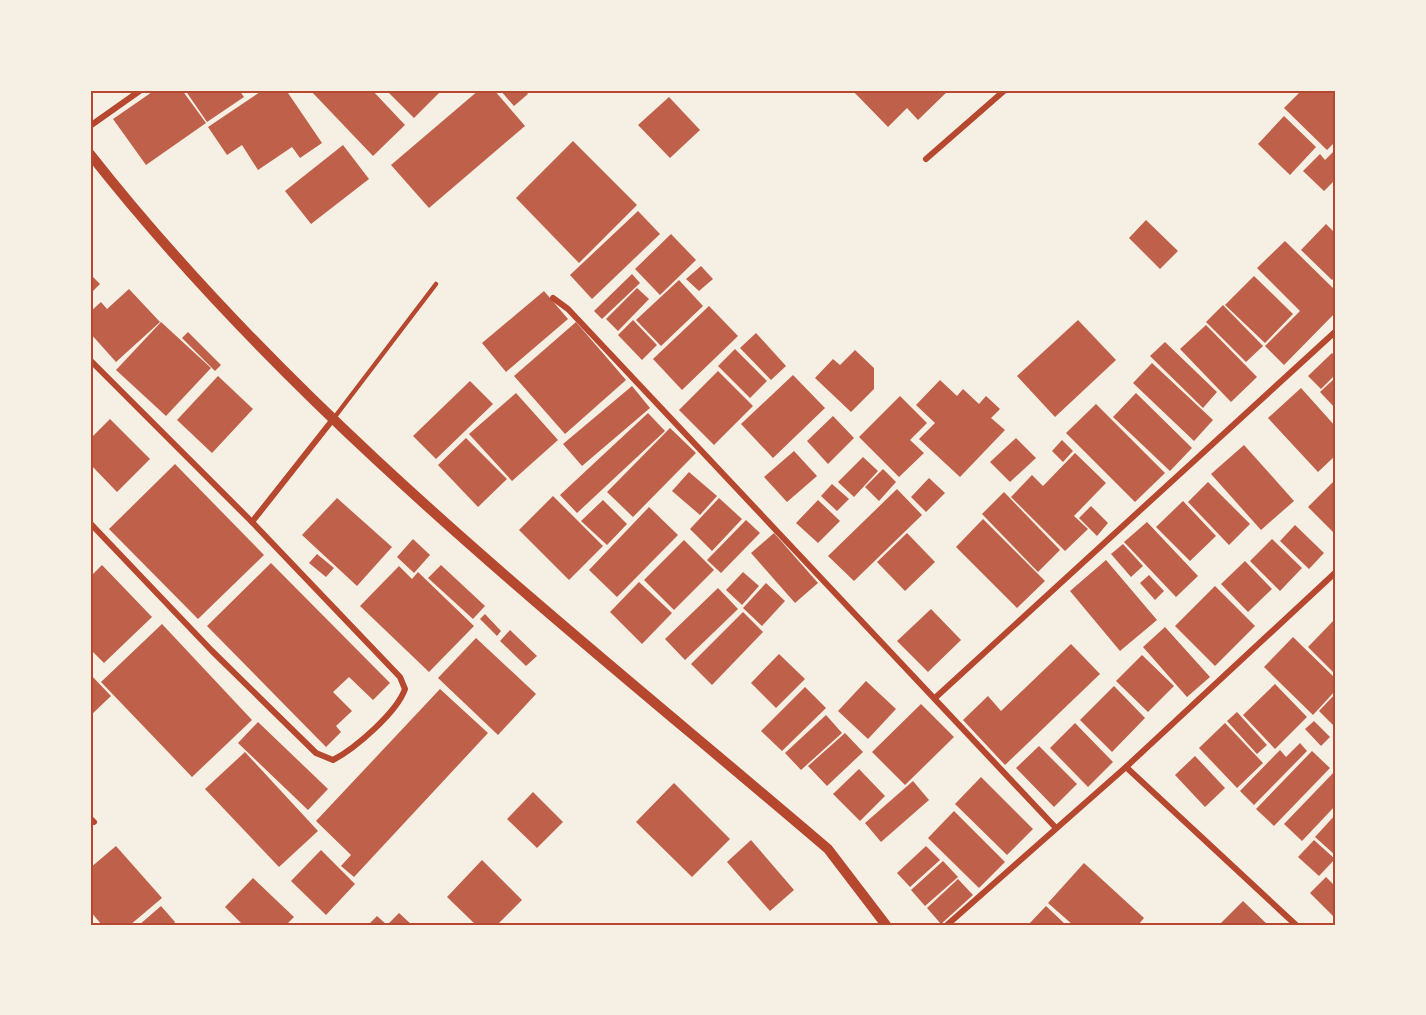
<svg xmlns="http://www.w3.org/2000/svg" width="1426" height="1015" font-family="Commissioner,sans-serif">
  <rect width="100%" height="100%" fill="#f6efe4"/>
  <g fill="#bf614a">
    <polygon points="155,90 182,90 206,123 146,165 113,119"/>
    <polygon points="185,90 239,90 244,97 207,122"/>
    <polygon points="263,90 286,90 322,143 300,158 292,147 258,170 242,145 227,155 208,127"/>
    <polygon points="310,90 372,90 405,125 373,156"/>
    <polygon points="386,90 442,90 414,118"/>
    <polygon points="479,90 494,90 525,126 429,208 391,165"/>
    <polygon points="500,90 525,90 528,94 514,106"/>
    <polygon points="852,90 949,90 918,120 907,108 888,127"/>
    <polygon points="1302,90 1336,90 1336,141 1327,150 1284,108"/>
    <polygon points="669,97 700,130 670,158 638,125"/>
    <polygon points="1284,116 1316,147 1290,175 1258,144"/>
    <polygon points="573,141 637,205 579,263 516,198"/>
    <polygon points="343,145 369,179 311,224 285,191"/>
    <polygon points="1336,149 1336,179 1324,191 1303,171 1320,154 1325,160"/>
    <polygon points="638,211 660,234 592,299 570,275"/>
    <polygon points="1146,220 1178,251 1160,269 1129,238"/>
    <polygon points="1326,224 1336,234 1336,276 1332,280 1301,250"/>
    <polygon points="671,234 696,260 660,295 635,269"/>
    <polygon points="1285,241 1336,291 1336,312 1284,365 1265,346 1300,311 1257,268"/>
    <polygon points="701,266 713,279 699,291 686,279"/>
    <polygon points="90,274 100,284 90,294"/>
    <polygon points="632,274 640,283 602,319 594,311"/>
    <polygon points="1254,276 1293,314 1265,343 1225,305"/>
    <polygon points="679,280 703,306 661,346 636,320"/>
    <polygon points="637,288 649,299 618,331 606,319"/>
    <polygon points="129,289 160,322 116,362 90,333 90,312 101,302 107,309"/>
    <polygon points="544,291 568,319 506,372 482,343"/>
    <polygon points="1223,305 1263,346 1246,362 1206,322"/>
    <polygon points="709,306 738,336 682,390 653,359"/>
    <polygon points="633,320 657,345 642,360 618,335"/>
    <polygon points="1078,320 1116,360 1055,417 1017,376"/>
    <polygon points="161,322 211,368 166,416 116,370"/>
    <polygon points="576,322 626,380 565,434 514,376"/>
    <polygon points="1206,325 1257,377 1231,402 1180,349"/>
    <polygon points="188,332 221,365 215,371 182,338"/>
    <polygon points="756,333 786,366 771,380 740,348"/>
    <polygon points="1165,342 1217,392 1203,408 1150,356"/>
    <polygon points="735,349 767,381 750,398 718,366"/>
    <polygon points="855,350 874,368 874,389 851,412 815,378 833,359 840,365"/>
    <polygon points="1332,353 1336,357 1336,374 1321,389 1308,376"/>
    <polygon points="1152,363 1213,420 1194,441 1133,383"/>
    <polygon points="718,371 753,406 714,445 679,410"/>
    <polygon points="793,375 825,408 773,458 741,424"/>
    <polygon points="218,376 253,409 212,453 177,420"/>
    <polygon points="1336,377 1336,409 1320,392"/>
    <polygon points="940,380 957,396 963,389 979,404 986,396 1000,409 991,418 1005,430 960,477 919,439 935,423 916,405"/>
    <polygon points="470,381 493,404 436,459 413,436"/>
    <polygon points="632,386 650,408 582,466 563,444"/>
    <polygon points="1301,388 1336,427 1336,455 1318,472 1268,418"/>
    <polygon points="516,393 558,440 512,481 469,434"/>
    <polygon points="1136,393 1192,448 1170,471 1113,417"/>
    <polygon points="900,396 927,423 910,440 924,453 899,477 859,437"/>
    <polygon points="1096,404 1165,473 1135,502 1066,433"/>
    <polygon points="648,413 665,431 577,513 560,495"/>
    <polygon points="833,416 854,438 828,464 807,441"/>
    <polygon points="110,419 150,459 117,492 90,464 90,439"/>
    <polygon points="670,428 696,453 633,517 607,492"/>
    <polygon points="466,438 507,479 478,507 438,465"/>
    <polygon points="1016,438 1036,458 1010,482 990,462"/>
    <polygon points="1062,440 1073,451 1063,462 1052,451"/>
    <polygon points="1244,445 1294,501 1261,530 1211,474"/>
    <polygon points="794,451 817,476 787,502 764,477"/>
    <polygon points="1075,453 1106,483 1074,516 1088,529 1065,551 1011,497 1032,475 1043,486"/>
    <polygon points="863,457 878,471 854,497 838,482"/>
    <polygon points="175,464 264,555 198,619 109,529"/>
    <polygon points="883,469 896,482 879,501 865,487"/>
    <polygon points="689,472 717,496 700,515 672,491"/>
    <polygon points="929,478 945,493 926,512 911,497"/>
    <polygon points="1334,481 1336,483 1336,535 1308,507"/>
    <polygon points="1208,482 1250,524 1229,545 1188,502"/>
    <polygon points="832,484 849,499 837,511 821,496"/>
    <polygon points="897,489 922,515 854,581 828,556"/>
    <polygon points="1004,492 1060,550 1038,572 982,514"/>
    <polygon points="553,496 603,546 569,580 519,530"/>
    <polygon points="337,498 392,547 357,586 302,535"/>
    <polygon points="719,498 742,519 712,551 690,529"/>
    <polygon points="603,500 627,524 607,545 581,521"/>
    <polygon points="818,500 840,521 818,543 796,523"/>
    <polygon points="1183,501 1216,536 1190,561 1156,527"/>
    <polygon points="1091,506 1108,523 1097,536 1079,518"/>
    <polygon points="649,507 678,535 617,597 589,570"/>
    <polygon points="983,519 1045,581 1017,608 956,547"/>
    <polygon points="746,520 760,533 721,573 707,560"/>
    <polygon points="1147,522 1198,576 1176,597 1124,542"/>
    <polygon points="1295,525 1324,553 1309,569 1280,541"/>
    <polygon points="774,533 818,583 795,603 751,553"/>
    <polygon points="907,533 935,562 905,591 877,562"/>
    <polygon points="413,539 430,555 414,573 397,557"/>
    <polygon points="1272,539 1302,568 1280,591 1250,561"/>
    <polygon points="684,540 714,570 674,610 644,580"/>
    <polygon points="1123,544 1143,566 1131,577 1111,554"/>
    <polygon points="317,554 334,568 326,577 309,563"/>
    <polygon points="1106,560 1157,620 1120,651 1070,591"/>
    <polygon points="1245,561 1272,589 1248,612 1221,584"/>
    <polygon points="271,563 390,683 373,700 349,677 333,692 352,711 336,726 341,732 326,747 207,626"/>
    <polygon points="102,565 152,617 104,663 90,649 90,577"/>
    <polygon points="441,565 485,606 473,619 428,578"/>
    <polygon points="399,566 412,579 418,572 474,626 429,672 360,606"/>
    <polygon points="743,572 759,586 742,605 726,590"/>
    <polygon points="1149,575 1164,591 1155,600 1140,583"/>
    <polygon points="639,582 672,613 642,644 610,612"/>
    <polygon points="766,583 785,601 762,626 743,608"/>
    <polygon points="1215,586 1255,626 1215,666 1175,626"/>
    <polygon points="718,588 738,609 685,660 665,639"/>
    <polygon points="931,609 961,640 928,672 897,641"/>
    <polygon points="743,612 763,632 712,685 691,664"/>
    <polygon points="485,614 501,631 497,636 480,619"/>
    <polygon points="1336,618 1336,675 1308,647"/>
    <polygon points="162,624 252,720 192,777 101,682"/>
    <polygon points="1165,627 1210,677 1187,697 1143,647"/>
    <polygon points="510,630 537,656 526,666 500,641"/>
    <polygon points="1293,637 1336,679 1336,690 1313,715 1264,667"/>
    <polygon points="476,638 536,694 498,735 438,678"/>
    <polygon points="1071,644 1100,674 1005,765 963,720 988,696 1001,711"/>
    <polygon points="779,654 805,679 776,708 751,683"/>
    <polygon points="1142,655 1174,686 1148,712 1116,681"/>
    <polygon points="90,674 111,696 90,716"/>
    <polygon points="866,681 896,709 868,739 838,711"/>
    <polygon points="1275,684 1307,717 1275,749 1243,715"/>
    <polygon points="1114,686 1145,718 1112,752 1080,720"/>
    <polygon points="805,687 826,708 782,751 761,731"/>
    <polygon points="440,689 488,733 354,877 341,866 351,855 316,821"/>
    <polygon points="1336,693 1336,728 1319,711"/>
    <polygon points="921,704 954,737 905,785 872,752"/>
    <polygon points="1237,712 1267,745 1257,754 1227,721"/>
    <polygon points="826,715 842,733 801,770 785,753"/>
    <polygon points="1314,721 1330,737 1321,746 1305,729"/>
    <polygon points="258,722 328,789 308,810 238,743"/>
    <polygon points="1075,723 1113,762 1088,787 1050,748"/>
    <polygon points="1225,723 1263,763 1237,788 1199,748"/>
    <polygon points="845,733 863,752 827,786 808,766"/>
    <polygon points="1300,743 1307,751 1254,805 1240,791 1280,750 1286,757"/>
    <polygon points="1039,746 1077,784 1054,807 1016,768"/>
    <polygon points="1312,751 1330,768 1274,826 1256,809"/>
    <polygon points="245,752 318,831 279,867 205,789"/>
    <polygon points="1195,756 1225,788 1205,807 1175,775"/>
    <polygon points="859,769 885,796 860,821 833,794"/>
    <polygon points="1336,770 1336,805 1302,841 1284,824"/>
    <polygon points="981,777 1033,829 1007,855 955,804"/>
    <polygon points="913,781 929,800 881,842 865,823"/>
    <polygon points="674,783 730,839 692,877 636,822"/>
    <polygon points="533,792 563,822 537,848 507,819"/>
    <polygon points="954,811 1005,862 979,888 928,838"/>
    <polygon points="1336,814 1336,853 1335,855 1315,837"/>
    <polygon points="751,840 794,890 770,911 727,862"/>
    <polygon points="1314,840 1335,859 1319,876 1298,857"/>
    <polygon points="116,846 162,898 130,925 102,925 90,911 90,868"/>
    <polygon points="926,846 940,860 910,887 897,873"/>
    <polygon points="321,850 355,884 326,915 291,881"/>
    <polygon points="482,860 522,900 497,925 476,925 447,897"/>
    <polygon points="943,861 958,877 925,906 911,890"/>
    <polygon points="1084,863 1144,918 1138,925 1073,925 1048,903"/>
    <polygon points="1326,877 1336,887 1336,913 1333,916 1310,893"/>
    <polygon points="253,878 294,917 286,925 243,925 225,907"/>
    <polygon points="958,879 973,895 941,924 927,908"/>
    <polygon points="1243,901 1268,925 1219,925"/>
    <polygon points="161,906 175,922 173,925 139,925"/>
    <polygon points="1046,906 1066,925 1028,925"/>
    <polygon points="399,913 412,925 368,925 377,916 387,925"/>
  </g>
  <g fill="none" stroke-linecap="round" stroke-linejoin="round">
    <polyline stroke="#b5482f" stroke-width="4.5" points="334,418 436,284"/>
    <g stroke="#b5482f" stroke-width="6">
      <polyline points="90,126 141,90"/>
      <polyline points="926,159 1005,90"/>
      <polyline points="553,298 568,309 1056,828"/>
      <path d="M 90,360 L 252,522 L 400,677 L 405,689 C 397,712 356,748 333,760 L 316,753 L 212,651 L 90,523"/>
      <polyline points="252,522 334,418"/>
      <polyline points="935,698 1336,331"/>
      <polyline points="1126,767 1296,925"/>
      <polyline points="90,818 94,822"/>
      <polyline points="947,925 1126,767 1336,572"/>
    </g>
    <path stroke="#b5482f" stroke-width="10" d="M 90,154 C 299,420 572,630 828,849 L 886,925"/>
  </g>
  <rect width="1426" height="1015" fill="none" stroke="#f6efe4" stroke-width="183"/>
  <rect x="92" y="92" width="1242" height="832" fill="none" stroke="#b5482f" stroke-width="2"/>
</svg>
